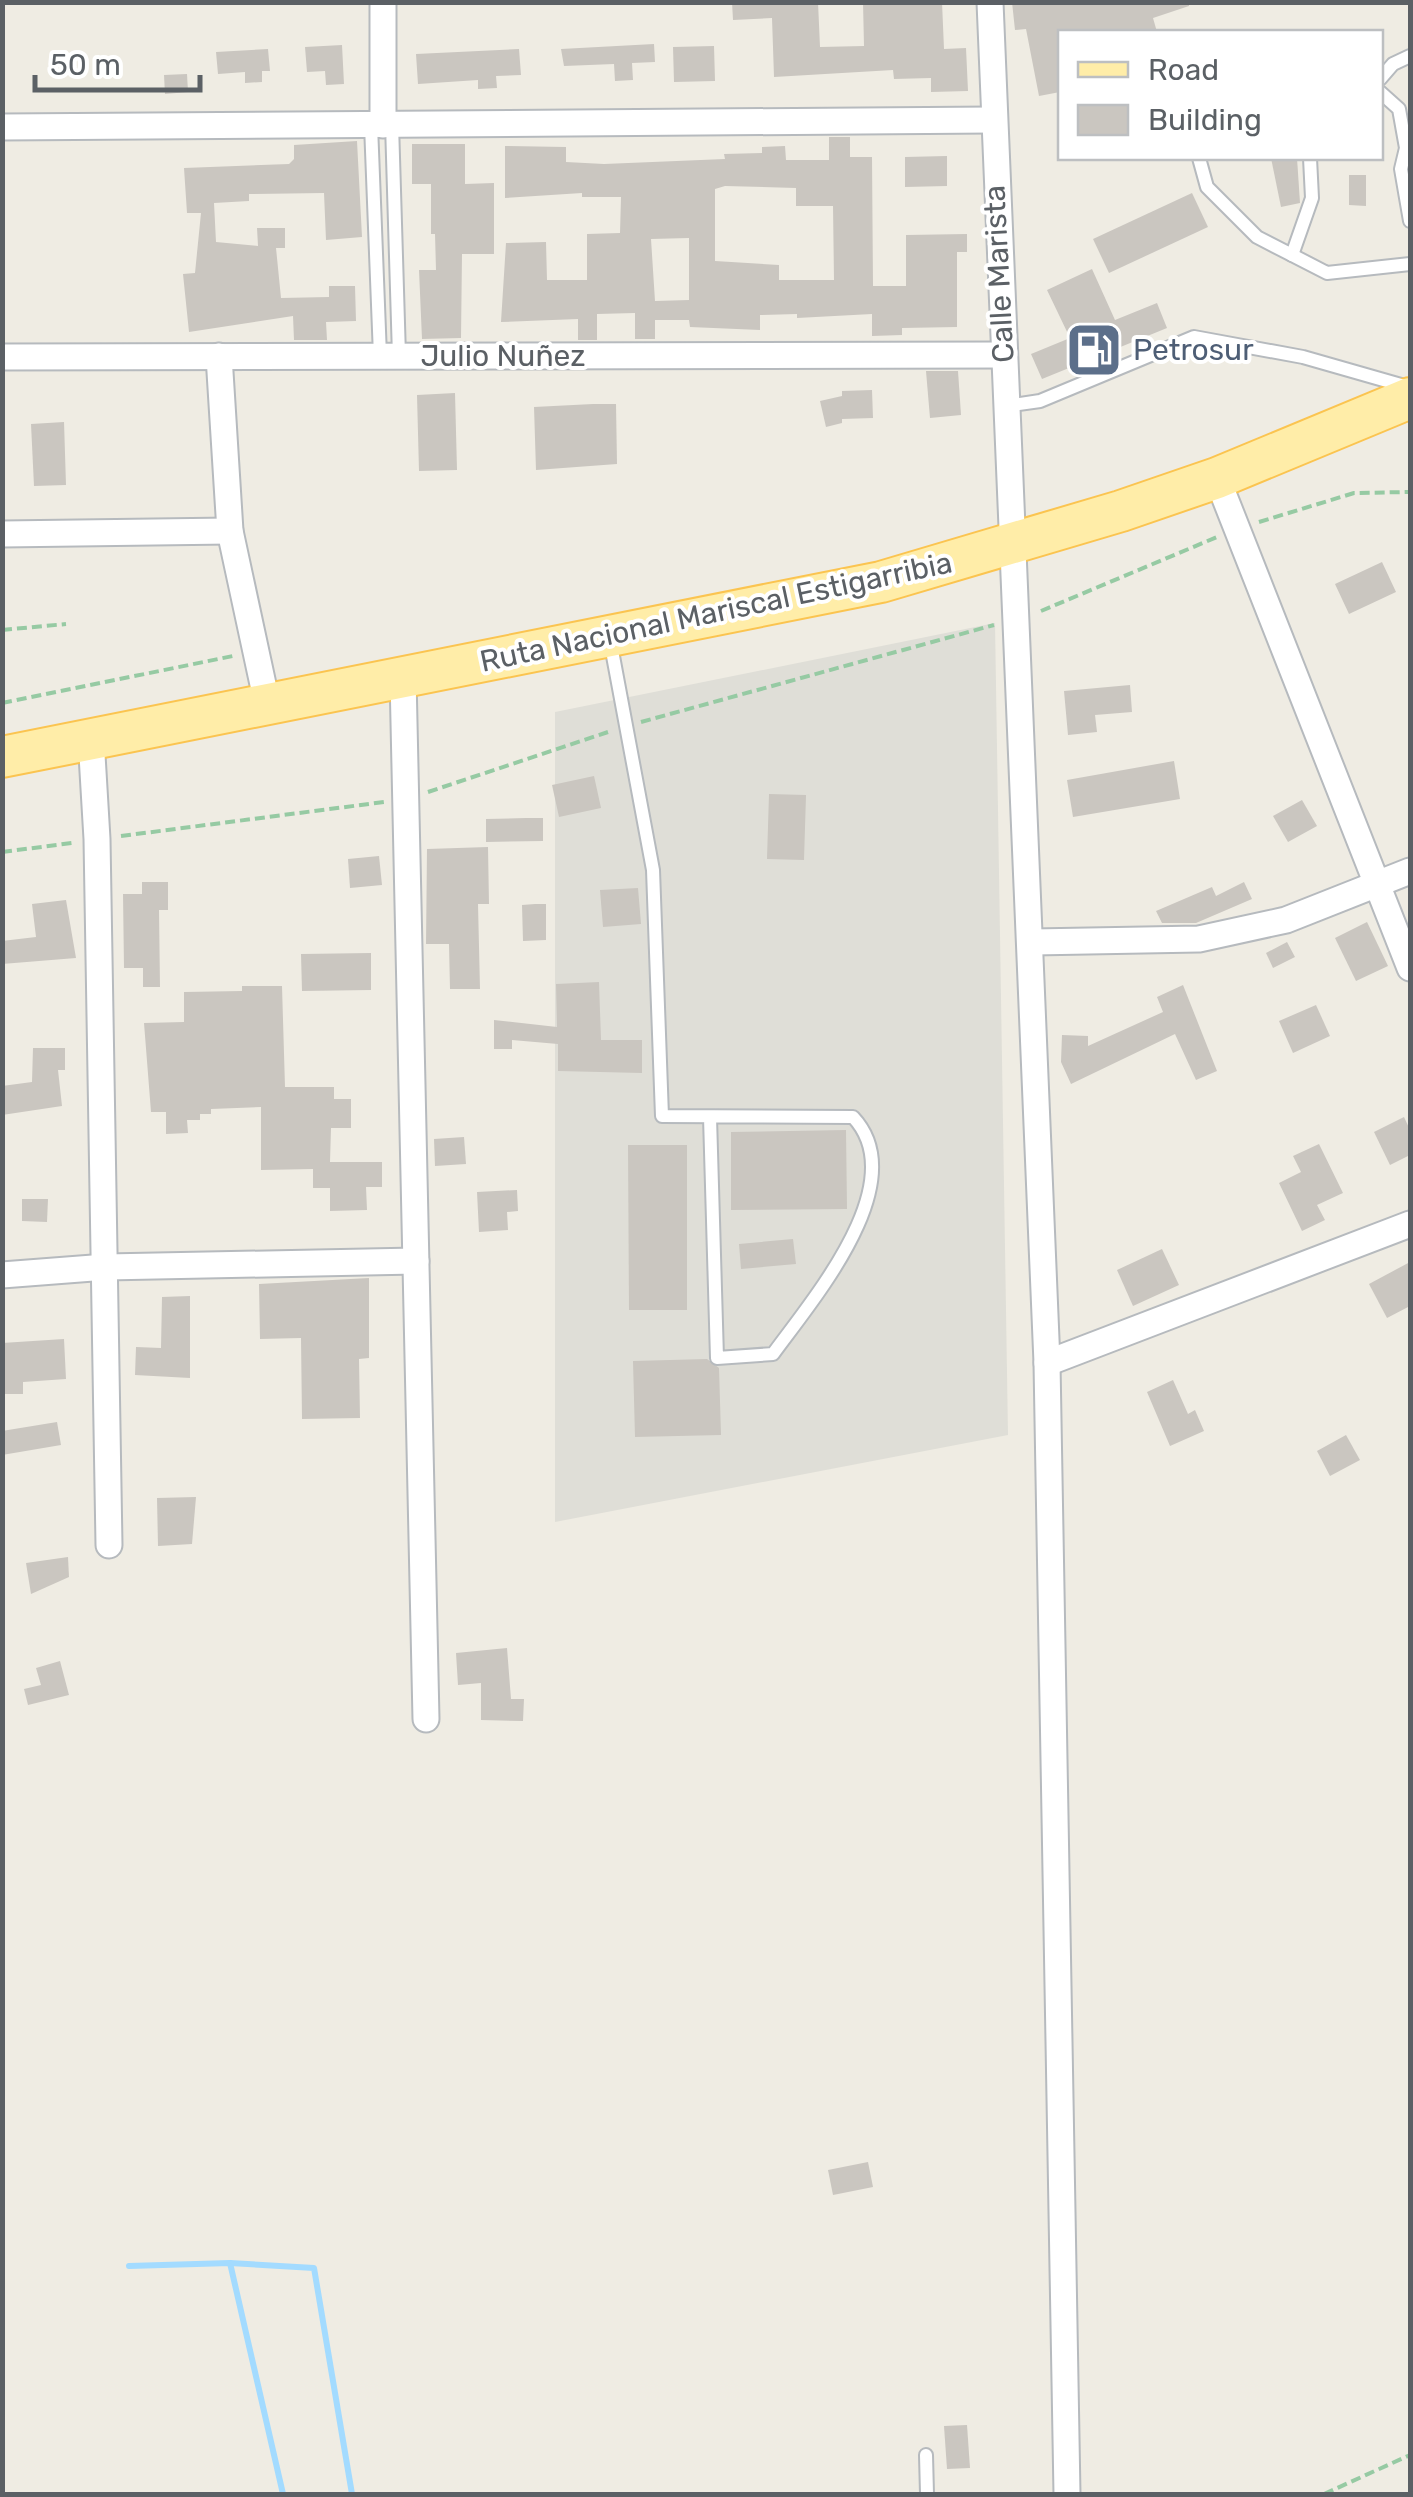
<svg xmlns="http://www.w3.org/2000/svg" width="1413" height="2497" font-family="Rubik,sans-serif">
  <rect width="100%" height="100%" fill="#efece3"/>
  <polygon fill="#dfded7" points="995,623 1008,1435 555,1522 555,712"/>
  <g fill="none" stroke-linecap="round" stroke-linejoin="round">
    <g stroke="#a3dbff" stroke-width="6">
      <polyline points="230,2263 283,2494"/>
      <polyline points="129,2266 230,2263 314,2268 352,2494"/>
    </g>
  </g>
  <g fill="#cac6c0" fill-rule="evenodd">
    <polygon points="732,2 818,2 820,47 864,46 863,2 942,2 944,49 966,48 968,91 931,92 931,78 894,79 893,70 774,77 772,18 733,20"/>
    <polygon points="1012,2 1189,2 1189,6 1153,18 1157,32 1060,32 1060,92 1039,96 1026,29 1015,30"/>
    <polygon points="654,44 655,62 632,63 633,80 615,81 614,64 564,66 561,49"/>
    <polygon points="342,45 344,84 326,85 325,71 307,72 305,47"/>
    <polygon points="714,46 715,81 674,82 673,47"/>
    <polygon points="268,49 270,71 262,71 262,82 245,83 245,72 218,74 216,52"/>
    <polygon points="519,49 521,75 496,76 497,88 478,89 478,80 418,84 416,54"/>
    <polygon points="187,74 188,92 165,94 164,75"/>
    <path d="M 829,137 L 850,137 L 850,157 L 872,157 L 873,286 L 906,286 L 906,235 L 967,234 L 967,252 L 957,252 L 957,327 L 902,328 L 902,335 L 872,336 L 872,314 L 797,318 L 797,314 L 760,315 L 760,330 L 690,327 L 689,320 L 655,320 L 655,339 L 635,339 L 635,313 L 597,314 L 597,340 L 578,340 L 578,319 L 501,322 L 506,243 L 546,242 L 547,280 L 587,280 L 587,234 L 620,233 L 621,197 L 582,197 L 582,193 L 505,198 L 505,146 L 566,147 L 566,162 L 604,164 L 725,159 L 724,154 L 762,153 L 762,147 L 785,146 L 786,160 L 829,160 ZM 725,186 L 796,188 L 796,206 L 833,206 L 834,280 L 779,280 L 779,265 L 715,261 L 715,189 ZM 689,238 L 689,300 L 655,301 L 651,239 Z"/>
    <polygon points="357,141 362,237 326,240 324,193 249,194 249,201 214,203 216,242 258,246 257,228 285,228 285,248 276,248 281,298 329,297 329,286 355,286 356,321 326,322 327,340 294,340 293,316 189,332 183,274 195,273 201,213 187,213 184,168 289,164 294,159 294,145"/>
    <polygon points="412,144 465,144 465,184 494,183 494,254 462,254 461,338 422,339 419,270 436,270 435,234 431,234 431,184 412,184"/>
    <polygon points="947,156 947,186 905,187 905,157"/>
    <polygon points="1271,158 1297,158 1300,203 1281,207"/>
    <polygon points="1349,175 1366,175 1366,206 1349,205"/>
    <polygon points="1192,193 1208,227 1109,273 1093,239"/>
    <polygon points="1092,269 1115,320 1157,303 1167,328 1042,379 1031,354 1070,338 1047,290"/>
    <polygon points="926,371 958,371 961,415 930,418"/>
    <polygon points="872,390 873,418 842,419 842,423 826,427 820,401 842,396 842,391"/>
    <polygon points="455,393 457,470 419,471 417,395"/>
    <polygon points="593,404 616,404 617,464 536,470 534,407"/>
    <polygon points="64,422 66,485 34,486 31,424"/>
    <polygon points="1382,562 1396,592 1349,614 1335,584"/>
    <polygon points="1130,685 1132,712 1095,715 1097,732 1068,735 1064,691"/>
    <polygon points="1174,761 1180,799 1073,817 1067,780"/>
    <polygon points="594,776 601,808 559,817 552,785"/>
    <polygon points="769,794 806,795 804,860 767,859"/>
    <polygon points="1302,800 1317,826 1288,842 1273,816"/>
    <polygon points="526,818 543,818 543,841 486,842 486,819"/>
    <polygon points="488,847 489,904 478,904 480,989 450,989 449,944 426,944 427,849"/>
    <polygon points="379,856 382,885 350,888 348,859"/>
    <polygon points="142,882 168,882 168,910 159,910 160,987 143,987 143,968 124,968 123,894 142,894"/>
    <polygon points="1244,882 1252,899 1196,923 1162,923 1156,911 1212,887 1216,896"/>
    <polygon points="638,888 641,924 603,927 600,890"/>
    <polygon points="66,900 76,958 2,964 2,941 36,937 32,904"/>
    <polygon points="535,904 546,904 546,940 523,941 522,905"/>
    <polygon points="1367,922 1388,966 1356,981 1335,938"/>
    <polygon points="1287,942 1295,957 1273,968 1266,953"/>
    <polygon points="371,953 371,990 302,991 301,954"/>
    <polygon points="599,982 601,1040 642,1040 642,1073 558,1071 558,1044 512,1040 512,1049 494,1049 494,1020 557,1027 556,984"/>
    <polygon points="1183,985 1217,1071 1196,1080 1175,1034 1071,1084 1061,1062 1062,1035 1088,1036 1088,1046 1163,1012 1157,997"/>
    <polygon points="242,986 282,986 285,1087 334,1087 334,1099 351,1099 351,1128 331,1128 330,1162 382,1162 382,1187 366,1187 367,1210 330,1211 330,1188 313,1188 313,1169 261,1170 261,1107 211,1109 211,1114 200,1114 200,1120 187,1120 188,1133 166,1134 166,1112 151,1112 144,1023 184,1022 184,992 242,991"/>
    <polygon points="1316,1005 1330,1036 1293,1053 1279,1021"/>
    <polygon points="33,1048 65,1048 65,1070 58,1070 62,1106 2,1115 2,1086 32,1082"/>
    <polygon points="1404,1117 1410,1130 1410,1155 1390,1165 1374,1132"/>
    <polygon points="846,1130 847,1209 731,1210 731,1132"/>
    <polygon points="464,1137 466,1164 435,1166 434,1139"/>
    <polygon points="1319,1144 1343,1193 1317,1205 1325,1220 1302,1231 1279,1183 1301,1172 1293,1156"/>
    <polygon points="628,1145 687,1145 687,1310 629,1310"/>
    <polygon points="517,1190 518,1211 507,1212 508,1230 479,1232 477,1192"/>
    <polygon points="22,1199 48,1199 47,1222 22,1221"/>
    <polygon points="793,1239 796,1264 741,1269 739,1244"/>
    <polygon points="1162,1249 1179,1285 1133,1306 1117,1270"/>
    <polygon points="1410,1262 1410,1306 1387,1318 1369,1284"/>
    <polygon points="369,1278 369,1358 359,1359 360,1418 302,1419 301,1338 260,1339 259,1284"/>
    <polygon points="190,1296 190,1378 135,1375 136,1347 161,1348 162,1297"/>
    <polygon points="64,1339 66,1379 23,1382 23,1394 3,1394 2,1343"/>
    <polygon points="707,1359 719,1368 721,1435 635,1437 633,1361"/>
    <polygon points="1173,1380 1188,1414 1195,1410 1204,1431 1170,1446 1147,1392"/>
    <polygon points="57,1422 61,1445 2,1455 2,1431"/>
    <polygon points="1346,1435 1360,1460 1330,1476 1317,1451"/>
    <polygon points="196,1497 192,1544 158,1546 157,1498"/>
    <polygon points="68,1557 69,1577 31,1594 26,1563"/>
    <polygon points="507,1648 511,1699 524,1699 523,1721 481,1720 481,1683 458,1685 456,1653"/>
    <polygon points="60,1661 69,1695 28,1705 24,1689 41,1685 36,1668"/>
    <polygon points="868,2162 873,2187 833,2195 828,2170"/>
    <polygon points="967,2425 970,2468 947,2469 944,2426"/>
  </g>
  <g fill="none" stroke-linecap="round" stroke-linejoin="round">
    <g stroke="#b6babe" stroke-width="16">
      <g id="service">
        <polyline points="1380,79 1393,64 1410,56"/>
        <polyline points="1380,92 1399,109 1406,148 1401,169 1410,221"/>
        <polyline points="392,124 399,356"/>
        <polyline points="371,125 380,356"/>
        <polyline points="1199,158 1207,187 1257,237 1327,273 1410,264"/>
        <polyline points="1292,255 1312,198 1310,158"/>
        <polyline points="1006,406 1040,401 1194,337 1303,357 1408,387"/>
        <path d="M 610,640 L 653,870 L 662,1116 L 853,1117 C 914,1182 813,1299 773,1354 L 717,1358 L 710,1117"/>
        <polyline points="926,2455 927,2494"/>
      </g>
    </g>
    <g stroke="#b6babe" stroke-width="29">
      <g id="minor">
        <polyline points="383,2 383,125"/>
        <polyline points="990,2 1047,1363 1067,2494"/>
        <polyline points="2,127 992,120"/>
        <polyline points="219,356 230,531 267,703"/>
        <polyline points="2,357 1003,355"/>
        <polyline points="1217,478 1410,968"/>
        <polyline points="2,534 230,531"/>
        <polyline points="403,677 426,1719"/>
        <polyline points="91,738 97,839 109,1545"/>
        <polyline points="1033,942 1199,939 1286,920 1410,871"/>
        <polyline points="2,1275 106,1267 416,1261"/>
        <polyline points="1047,1363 1410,1224"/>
      </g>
    </g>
    <g stroke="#fbc450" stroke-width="44">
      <polyline id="primary" points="2,757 881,582 1121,511 1217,478 1410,398"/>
    </g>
    <g stroke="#96caa3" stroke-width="4" stroke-dasharray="10 5" stroke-linecap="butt">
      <polyline points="1259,522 1354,493 1410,492"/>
      <polyline points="1041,611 1217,537"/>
      <polyline points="2,630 66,624"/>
      <polyline points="2,703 233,656"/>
      <polyline points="641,722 994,625"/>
      <polyline points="428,792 608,732"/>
      <polyline points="121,836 384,802"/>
      <polyline points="2,852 72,843"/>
      <polyline points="1324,2494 1410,2455"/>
    </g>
    <use href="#service" stroke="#fff" stroke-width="12"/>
    <use href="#minor" stroke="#fff" stroke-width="25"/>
    <use href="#primary" stroke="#ffeda8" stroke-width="40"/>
  </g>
  <defs>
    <g id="fuel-square" transform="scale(2.875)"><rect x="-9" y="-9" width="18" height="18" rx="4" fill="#5c6f8a" stroke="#fff"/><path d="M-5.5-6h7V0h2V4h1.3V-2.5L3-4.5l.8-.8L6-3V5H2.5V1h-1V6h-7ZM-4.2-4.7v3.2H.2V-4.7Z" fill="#fff"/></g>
  </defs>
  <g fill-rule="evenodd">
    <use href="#fuel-square" x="1094" y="350"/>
  </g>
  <g text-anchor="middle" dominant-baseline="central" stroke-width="8" stroke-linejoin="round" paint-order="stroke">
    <g font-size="30" fill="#5b6065" stroke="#fff">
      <text transform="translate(999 274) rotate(-93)">Calle Marista</text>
      <text x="503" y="356">Julio Nuñez</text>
      <text transform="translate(716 612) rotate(-12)">Ruta Nacional Mariscal Estigarribia</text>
    </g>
    <g font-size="30" fill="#4e5e75" stroke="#fff" text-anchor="start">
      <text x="1133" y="350">Petrosur</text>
    </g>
  </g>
  <rect width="1413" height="2497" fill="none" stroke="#5b6065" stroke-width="10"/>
  <rect x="1058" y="30" width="325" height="130" fill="#ffffff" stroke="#bdbfc1" stroke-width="2.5"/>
  <rect x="1078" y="62" width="50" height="15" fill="#ffeda8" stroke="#bdbfc1" stroke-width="2.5"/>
  <text x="1148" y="80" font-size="30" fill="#5b6065">Road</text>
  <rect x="1078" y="105" width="50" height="30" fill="#cac6c0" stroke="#bdbfc1" stroke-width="2.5"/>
  <text x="1148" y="130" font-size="30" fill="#5b6065">Building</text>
  <path d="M35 75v15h165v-15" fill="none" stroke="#5b6065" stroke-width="5"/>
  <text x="50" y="75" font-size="30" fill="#5b6065" stroke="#ffffff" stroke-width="8" paint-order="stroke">50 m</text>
</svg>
